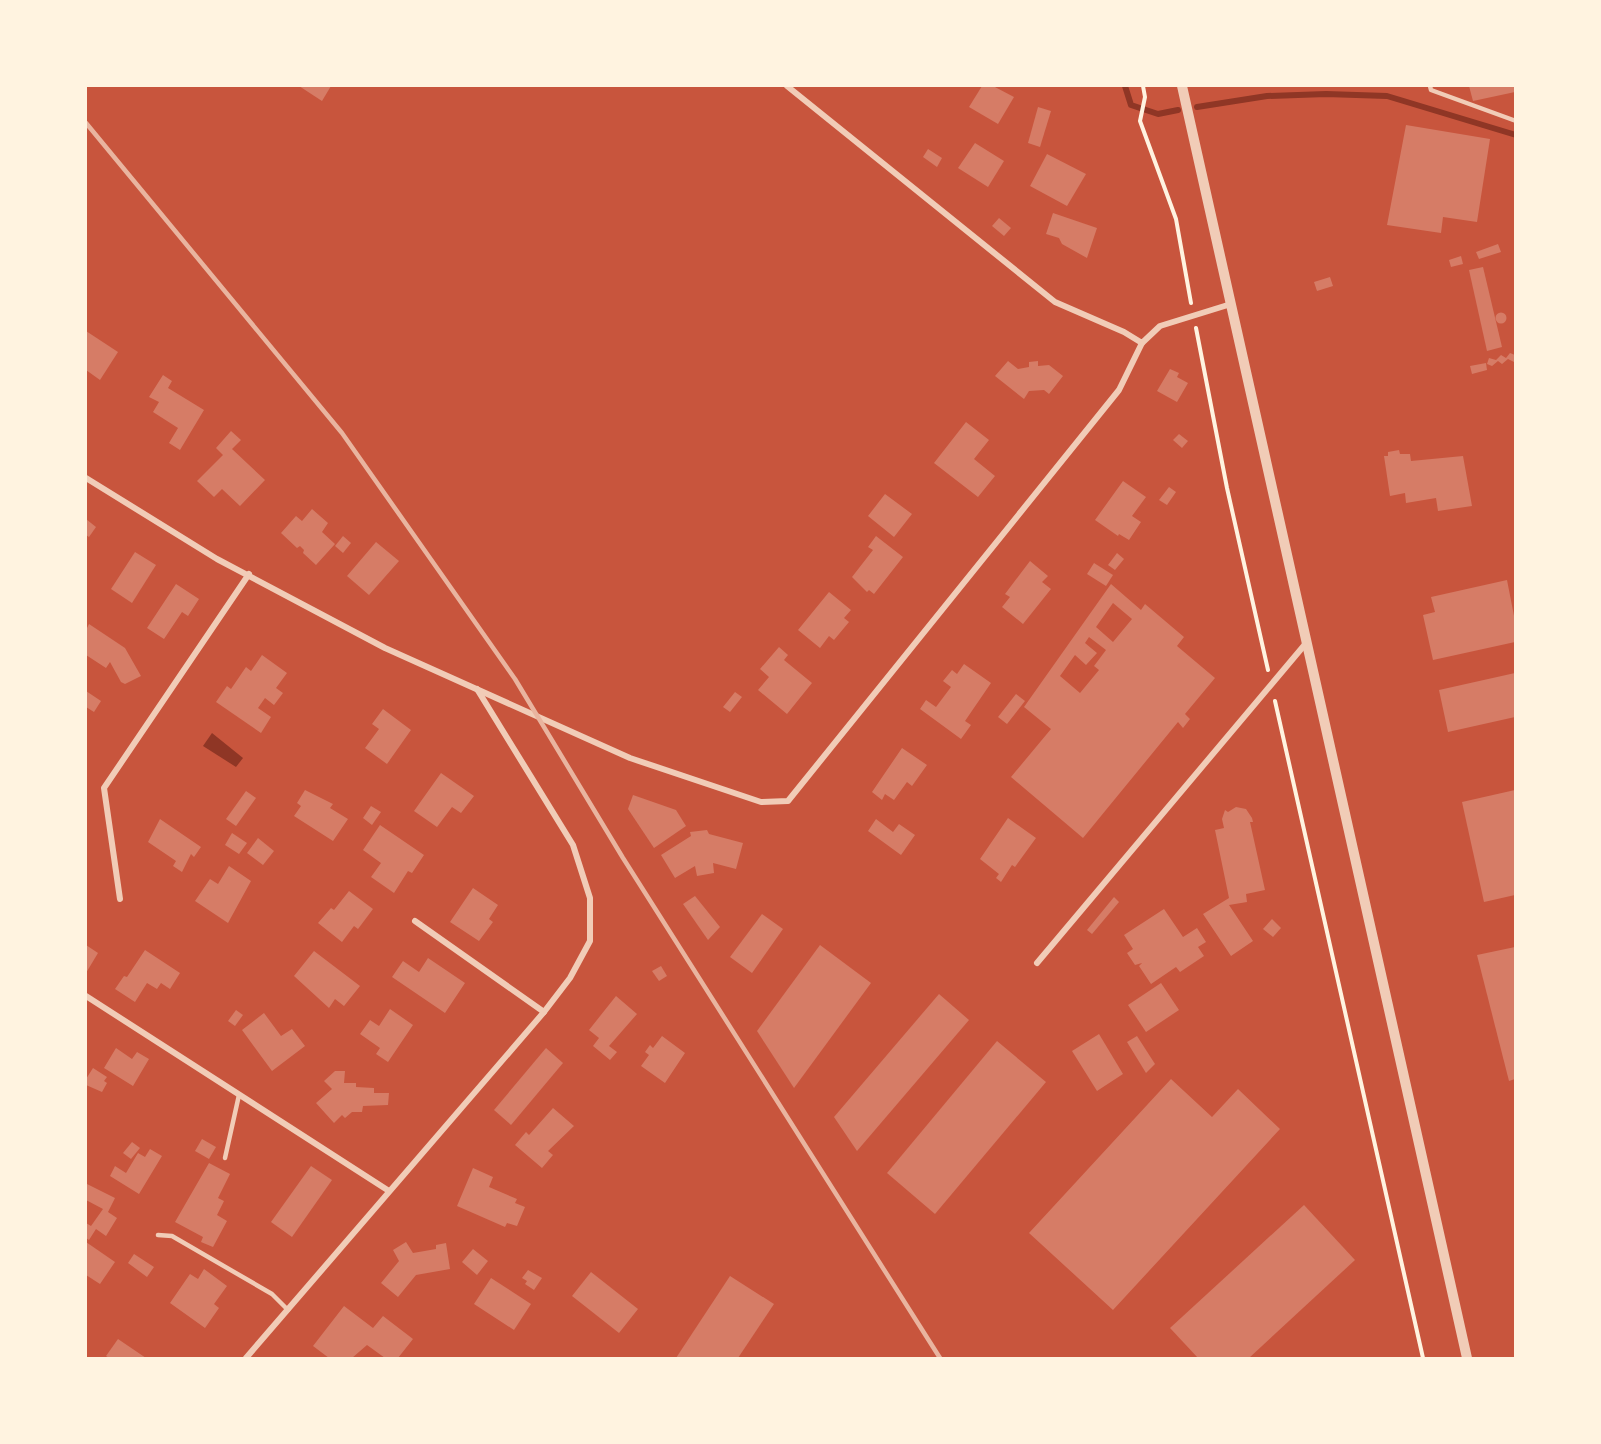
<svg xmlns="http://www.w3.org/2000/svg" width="1601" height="1444" font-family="'Libre Baskerville',serif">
  <rect width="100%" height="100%" fill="#c8553d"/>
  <polygon fill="#8f3625" points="212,733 243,758 236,767 203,746"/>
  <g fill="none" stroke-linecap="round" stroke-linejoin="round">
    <g stroke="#8f3625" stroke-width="6">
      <polyline points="1125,86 1131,105 1158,114 1178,110"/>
      <polyline points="1197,107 1267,96 1326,94 1387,96 1516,135"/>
    </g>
  </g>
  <g fill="#d67c66" fill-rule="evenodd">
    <polygon points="299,86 331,86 322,101"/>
    <polygon points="982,86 993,86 1014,97 998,124 969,107"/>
    <polygon points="1469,86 1515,86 1515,92 1473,101"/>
    <polygon points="1038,107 1051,111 1040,147 1028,143"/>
    <polygon points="1406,125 1490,139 1477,222 1443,217 1441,233 1387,225"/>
    <polygon points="975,143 1004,161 988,187 958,168"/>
    <polygon points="928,149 942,158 937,167 923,157"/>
    <polygon points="1047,154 1086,174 1067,206 1030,186"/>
    <polygon points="1053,213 1097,228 1087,258 1062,244 1059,238 1046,234"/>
    <polygon points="999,218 1011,228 1004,236 992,226"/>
    <polygon points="1498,244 1501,252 1479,259 1476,252"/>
    <polygon points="1461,256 1463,264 1451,267 1449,260"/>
    <polygon points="1483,267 1502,347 1487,351 1469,270"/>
    <polygon points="1330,277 1333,286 1317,291 1314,282"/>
    <circle cx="1501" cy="318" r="5.5"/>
    <polygon points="86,331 118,352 100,380 86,370"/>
    <polygon points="1510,353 1515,355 1514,362 1508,359 1502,364 1498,361 1492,366 1487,364 1489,358 1496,360 1501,355 1506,358"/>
    <polygon points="1008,361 1018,369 1029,367 1029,362 1038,361 1038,366 1049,365 1063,376 1049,394 1044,390 1029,391 1024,399 995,376"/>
    <polygon points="1486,363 1487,370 1472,374 1470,366"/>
    <polygon points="1170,369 1179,373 1177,377 1188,383 1177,402 1157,391"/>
    <polygon points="163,375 172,381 168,388 204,410 180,450 169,443 178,428 153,412 159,402 149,397"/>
    <polygon points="966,422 989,440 974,459 995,476 978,497 934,463"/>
    <polygon points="231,431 241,440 232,449 265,480 240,506 222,489 214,497 197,481 223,455 216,448"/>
    <polygon points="1179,434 1188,441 1182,448 1173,440"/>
    <polygon points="1399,450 1400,454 1410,454 1411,461 1463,456 1472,506 1438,511 1436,498 1406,503 1405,493 1390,496 1384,456 1388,456 1388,452"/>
    <polygon points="1123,481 1146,497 1132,516 1141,522 1129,540 1119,534 1118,536 1095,520"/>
    <polygon points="1169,487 1176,492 1167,505 1159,500"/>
    <polygon points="885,494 912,514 894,537 868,516"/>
    <polygon points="312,509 328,523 322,532 335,544 316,565 303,553 304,550 300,546 297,548 281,533 296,516 302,521"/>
    <polygon points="86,519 96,527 89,537 86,535"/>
    <polygon points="343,536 351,543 343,553 335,546"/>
    <polygon points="876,536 903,557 874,594 869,590 867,592 852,577 873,550 868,547"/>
    <polygon points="376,542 399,561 369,595 347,576"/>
    <polygon points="135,552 156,565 132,603 111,589"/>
    <polygon points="1117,553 1124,559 1115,570 1108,565"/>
    <polygon points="1030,561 1048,576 1042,582 1051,589 1023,624 1002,607 1010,597 1005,594"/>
    <polygon points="1094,563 1113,575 1106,586 1087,574"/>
    <polygon points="1507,580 1515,621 1515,642 1433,660 1423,615 1435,612 1431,597"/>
    <polygon points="176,584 199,599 188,616 182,612 164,639 147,628"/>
    <path d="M 1111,584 L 1141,610 L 1145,604 L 1184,637 L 1177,646 L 1215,678 L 1185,714 L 1190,719 L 1183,728 L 1178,722 L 1083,838 L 1011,777 L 1051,729 L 1024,707 ZM 1113,603 L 1132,619 L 1113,642 L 1096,627 ZM 1089,637 L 1106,650 L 1094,666 L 1099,670 L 1080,693 L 1060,676 L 1075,655 L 1086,665 L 1097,653 L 1085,643 Z"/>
    <polygon points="829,592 851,610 844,618 849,622 834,640 829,636 820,648 798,630"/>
    <polygon points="89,624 125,648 141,676 125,684 121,682 110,662 106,668 86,655 86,630"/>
    <polygon points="779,647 788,655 784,660 812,683 787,714 758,690 769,677 760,669"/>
    <polygon points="262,655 287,673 276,688 283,693 274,705 265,698 258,708 271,717 261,733 216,702 227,686 231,689 246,667 251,671"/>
    <polygon points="964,664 991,683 965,721 971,725 961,739 920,709 926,700 936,707 951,687 943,681 952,670 957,674"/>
    <polygon points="1515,673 1515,717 1448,732 1439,690"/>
    <polygon points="86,691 101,701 94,712 86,707"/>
    <polygon points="735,692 742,697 730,712 723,707"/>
    <polygon points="1016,694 1025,701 1007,724 998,717"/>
    <polygon points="383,709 411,730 387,764 365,748 379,729 372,724"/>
    <polygon points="902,748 927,765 912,786 907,782 894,800 885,794 882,800 872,792"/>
    <polygon points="441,773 474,796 461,813 452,807 437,827 414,811"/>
    <polygon points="305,790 333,804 330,808 348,819 333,841 294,816 301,806 297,803"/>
    <polygon points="1515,790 1515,895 1484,902 1462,802"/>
    <polygon points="246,791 256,798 236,826 226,819"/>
    <polygon points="633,795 676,810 686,826 654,848 628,809"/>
    <polygon points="371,806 381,812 372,825 363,818"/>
    <polygon points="1236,807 1246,809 1252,818 1253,822 1250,822 1265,890 1246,894 1247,902 1229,905 1253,941 1231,956 1203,914 1229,898 1215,830 1224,828 1222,819 1225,810 1228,812"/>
    <polygon points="1008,818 1036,838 1015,867 1012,865 1001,882 996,878 999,874 980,859"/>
    <polygon points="160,819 201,847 194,857 191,854 182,872 173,866 176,861 148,842"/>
    <polygon points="876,819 893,832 899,824 915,835 901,855 868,831"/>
    <polygon points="380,825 424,855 412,873 408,871 394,893 371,877 381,863 363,850"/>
    <polygon points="707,830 709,834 743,843 736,869 713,863 714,873 697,876 695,866 675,878 661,855 691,836 690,832"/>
    <polygon points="232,833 247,843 239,854 225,845"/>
    <polygon points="258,838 274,851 263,865 247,853"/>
    <polygon points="229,866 251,881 228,923 195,901 210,879 218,884"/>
    <polygon points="473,888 498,905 489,919 493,922 479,941 450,922"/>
    <polygon points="349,891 373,909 358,929 354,926 342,942 318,923 331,908 334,910"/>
    <polygon points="695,896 720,927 708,940 683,904"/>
    <polygon points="1114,897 1119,902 1092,934 1087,930"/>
    <polygon points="1164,909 1183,937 1197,928 1206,942 1198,947 1204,956 1180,972 1176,967 1151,984 1139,966 1142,963 1135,965 1127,953 1133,949 1124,935"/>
    <polygon points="762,914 783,929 752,973 730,957"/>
    <polygon points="1272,919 1281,928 1273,937 1263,929"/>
    <polygon points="86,945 98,953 86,973"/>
    <polygon points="820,945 871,983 794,1088 757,1031"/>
    <polygon points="1515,947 1515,1079 1509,1081 1477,955"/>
    <polygon points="145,950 180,973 170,989 161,983 157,989 147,983 135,1002 115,989 124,976 127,977"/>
    <polygon points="314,951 360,986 344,1006 335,999 329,1008 294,976"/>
    <polygon points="428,958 465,983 445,1013 392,977 403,961 419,972"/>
    <polygon points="661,966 667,976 659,981 652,971"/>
    <polygon points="1161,983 1179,1010 1146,1032 1128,1005"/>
    <polygon points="939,994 969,1020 857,1151 834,1117"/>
    <polygon points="616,996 637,1014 609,1046 617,1052 610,1060 593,1046 599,1038 589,1030"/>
    <polygon points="390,1009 413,1025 388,1062 376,1054 380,1048 360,1034 370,1020 379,1026"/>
    <polygon points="236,1010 243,1015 235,1026 228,1021"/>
    <polygon points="264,1013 281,1036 292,1029 305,1046 272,1071 242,1030"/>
    <polygon points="1099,1034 1123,1074 1097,1091 1072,1051"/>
    <polygon points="662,1036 685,1053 665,1083 641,1066 649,1055 645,1052 650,1045 653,1048"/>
    <polygon points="1137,1036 1155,1064 1146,1073 1127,1042"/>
    <polygon points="997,1041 1046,1082 935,1214 887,1173"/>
    <polygon points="116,1048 132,1059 137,1052 149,1059 133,1086 104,1068"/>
    <polygon points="546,1048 563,1063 511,1125 494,1110"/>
    <polygon points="93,1068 107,1077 104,1081 107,1083 102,1092 86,1085 86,1079"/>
    <polygon points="335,1071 345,1071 344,1083 356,1083 356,1087 374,1088 374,1093 389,1093 388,1105 363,1106 362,1112 352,1112 345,1118 342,1115 334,1123 316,1103 332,1089 324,1081"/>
    <polygon points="1171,1079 1212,1117 1238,1089 1280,1129 1113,1310 1029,1233"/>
    <polygon points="553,1108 574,1126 548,1151 553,1155 542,1168 515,1145 526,1132 529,1135"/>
    <polygon points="202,1139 216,1147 209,1159 195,1151"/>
    <polygon points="132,1142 140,1148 131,1159 123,1153"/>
    <polygon points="150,1149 162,1156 139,1194 110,1176 115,1166 126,1173 138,1153 145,1157"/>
    <polygon points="209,1163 230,1174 218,1198 224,1201 217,1215 227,1221 213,1247 201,1242 203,1237 175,1222"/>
    <polygon points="311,1166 332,1180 292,1237 271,1222"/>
    <polygon points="473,1168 493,1177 489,1187 517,1199 515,1203 525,1207 517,1226 507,1223 505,1227 457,1206"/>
    <polygon points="87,1184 115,1198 108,1212 117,1218 106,1236 96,1229 89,1240 86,1238 86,1223 91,1226 103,1209 86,1200"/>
    <polygon points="1304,1205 1355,1260 1249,1358 1198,1358 1170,1328"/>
    <polygon points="86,1242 115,1262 100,1284 86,1275"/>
    <polygon points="406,1242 413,1253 436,1249 436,1245 446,1243 450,1269 416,1275 398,1297 381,1283 399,1261 393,1250"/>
    <polygon points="473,1249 488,1261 477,1275 462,1262"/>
    <polygon points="134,1254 154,1267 147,1277 128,1263"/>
    <polygon points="204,1269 227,1286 214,1304 219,1308 205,1328 170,1303 190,1274 198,1279"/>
    <polygon points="528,1270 542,1278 534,1290 525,1284 527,1281 522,1278"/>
    <polygon points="591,1272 638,1309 619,1333 572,1296"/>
    <polygon points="730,1276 774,1304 738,1358 676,1358"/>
    <polygon points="491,1278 531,1304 514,1330 474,1304"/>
    <polygon points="344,1306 373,1328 383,1316 413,1339 398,1358 385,1358 367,1345 352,1358 329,1358 313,1346"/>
    <polygon points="118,1339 146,1358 109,1358 106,1356"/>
  </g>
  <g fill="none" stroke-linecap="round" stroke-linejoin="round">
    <g stroke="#fff3e0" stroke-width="4">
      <polyline points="1143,86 1145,97 1140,121 1176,219 1191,303"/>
      <polyline points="1196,328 1227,488 1268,670"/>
      <polyline points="1275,701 1423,1358"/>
    </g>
    <g stroke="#f1ccb7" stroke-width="4.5">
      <polyline points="1430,86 1431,90 1516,121"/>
      <polyline points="225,1158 239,1095"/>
      <polyline points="158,1235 172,1236 272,1294 288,1310"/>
    </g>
    <g stroke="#f1ccb7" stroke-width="6">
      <polyline points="787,86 1055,302 1124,332 1142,343 1160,326 1231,304"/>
      <polyline points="86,478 217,559 385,648 630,758 761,802 788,801 1119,390 1142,343"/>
      <polyline points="120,899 104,788 249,574"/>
      <polyline points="415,921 544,1012"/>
      <polyline points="1037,963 1307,642"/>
      <polyline points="86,996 389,1191"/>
      <polyline points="246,1358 544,1012 570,978 590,941 590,898 573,845 477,689"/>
    </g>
    <polyline stroke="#f1ccb7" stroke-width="10" points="1182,86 1467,1358"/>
    <polyline stroke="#e9b49f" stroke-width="4.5" points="86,123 342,433 515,679 623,858 940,1358"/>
  </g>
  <rect width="1601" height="1444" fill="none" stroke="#fff3e0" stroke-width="174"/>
</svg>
